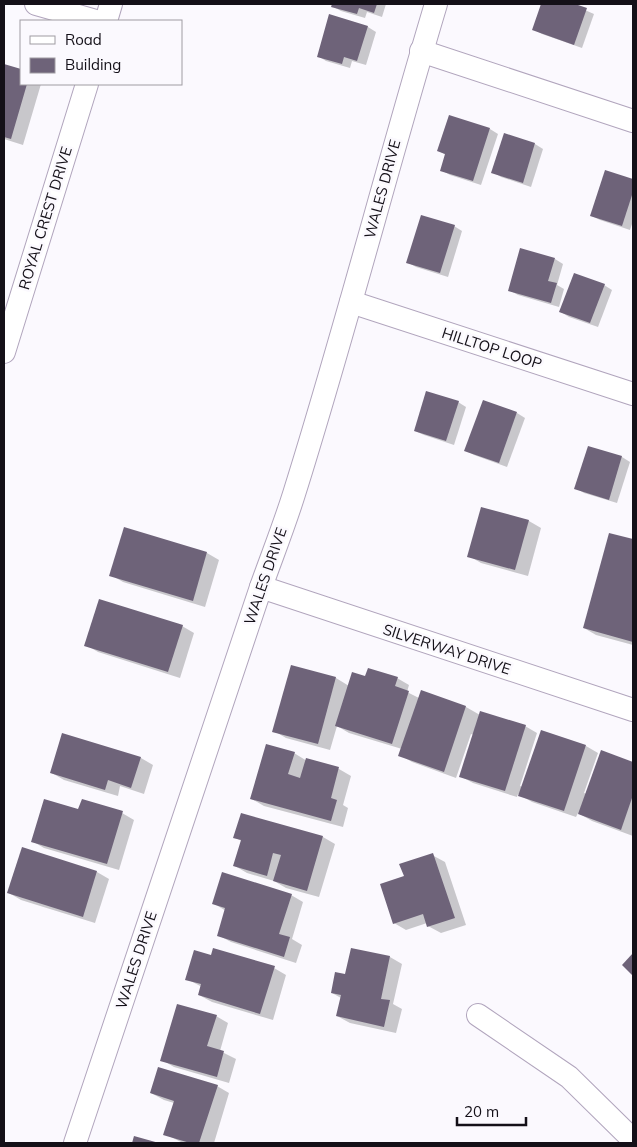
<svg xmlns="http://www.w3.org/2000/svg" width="637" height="1147" font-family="Mulish,sans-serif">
  <rect width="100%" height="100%" fill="#fbf9fe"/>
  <g fill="#0003">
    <polygon points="333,4 386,4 382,17 367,12 365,18 341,11 332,6"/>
    <polygon points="542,4 571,4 594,14 582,48 542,34 533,29"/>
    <polygon points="330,16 368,27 376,32 366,65 352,61 350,68 326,61 318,56"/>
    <polygon points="4,66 21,71 21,84 41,84 23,145 4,139"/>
    <polygon points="490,129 498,134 481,185 450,175 441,170 446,155 439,151"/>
    <polygon points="505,135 535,144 543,149 531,187 501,177 493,172"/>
    <polygon points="606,171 633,180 633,221 630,230 600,220 592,216"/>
    <polygon points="454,226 462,231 448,277 416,267 407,262"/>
    <polygon points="555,259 563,264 557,285 564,289 559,307 518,295 509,290"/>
    <polygon points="604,285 612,290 598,327 569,317 561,312"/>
    <polygon points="458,402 466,407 454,445 424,435 415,431"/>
    <polygon points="517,413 525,418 507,467 474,455 466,451"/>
    <polygon points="589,447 622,457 630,462 617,503 584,493 576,488"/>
    <polygon points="482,508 529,521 541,528 528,576 481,563 469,556"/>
    <polygon points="610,534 633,541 633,645 596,635 584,628"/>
    <polygon points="207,553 219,560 205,607 123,582 111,575"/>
    <polygon points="182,626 194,633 180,678 98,652 86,645"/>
    <polygon points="292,666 336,678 349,686 366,677 397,678 409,685 407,692 419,698 422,691 466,707 480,715 525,726 537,733 520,786 523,787 586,746 598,753 584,793 587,794 602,751 633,763 633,836 592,821 578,813 576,817 532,802 518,794 517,797 473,783 460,776 474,735 471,734 456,778 412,762 400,755 402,749 349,733 337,726 330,750 286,738 274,731"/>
    <polygon points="294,753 307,761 339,769 351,776 343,805 348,808 343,827 264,806 252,799"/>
    <polygon points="141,758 153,765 144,794 120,786 118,796 64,780 52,773"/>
    <polygon points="122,813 134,820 119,870 44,848 32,841"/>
    <polygon points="242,814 323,837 335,844 319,897 286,888 274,881 247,873 235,866 242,841 235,838"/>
    <polygon points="23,848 97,872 109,879 95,923 21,900 9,893"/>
    <polygon points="432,855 445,862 466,925 441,933 428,926 427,923 406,930 394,923 405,877"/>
    <polygon points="291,895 303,902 292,939 302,945 296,963 231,942 218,935 226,911 213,903"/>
    <polygon points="352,949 390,957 402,964 393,1004 402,1009 396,1033 350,1023 337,1016 341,998 332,993 346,976"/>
    <polygon points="274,968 286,975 273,1020 212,1002 199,995 202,987 187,979"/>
    <polygon points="216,1016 228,1023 220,1051 236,1059 229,1083 174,1067 162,1060"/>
    <polygon points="217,1086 229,1093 214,1143 183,1143 165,1134 174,1103 164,1100 151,1093"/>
  </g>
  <g fill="#6e6379">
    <polygon points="332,4 377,4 374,13 359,8 357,14 331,7"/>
    <polygon points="541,4 575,4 587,8 574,45 532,30"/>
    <polygon points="329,14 368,26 357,61 344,57 342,64 317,57"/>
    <polygon points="4,64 21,69 21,84 27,84 11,139 4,137"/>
    <polygon points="449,115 490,128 473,181 440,171 445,154 437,151"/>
    <polygon points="504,133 535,143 523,183 491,173"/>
    <polygon points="605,170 633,179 633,192 622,226 590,216"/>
    <polygon points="421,215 455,225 440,273 406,263"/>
    <polygon points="520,248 555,258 548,281 557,283 551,303 508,291"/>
    <polygon points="574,273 605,284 590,323 559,312"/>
    <polygon points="426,391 459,401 446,441 414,431"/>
    <polygon points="483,400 517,412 499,463 464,451"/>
    <polygon points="588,446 622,456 609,500 574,489"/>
    <polygon points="481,507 529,520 515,570 467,557"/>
    <polygon points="124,527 207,552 193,601 109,576"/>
    <polygon points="609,533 633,539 633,642 583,628"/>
    <polygon points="99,599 183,625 168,672 84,646"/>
    <polygon points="291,665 336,677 318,744 272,732"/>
    <polygon points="368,668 398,677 395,686 409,691 392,744 335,726 352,672 365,676"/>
    <polygon points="421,690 466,706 444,772 398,756"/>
    <polygon points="480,711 526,725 505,791 459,777"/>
    <polygon points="541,730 586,745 564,811 518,796"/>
    <polygon points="62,733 141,757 131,788 108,780 105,790 50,773"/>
    <polygon points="266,744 295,752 288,774 300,778 306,758 339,767 331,798 337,800 331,821 250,799"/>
    <polygon points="601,750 633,762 633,795 621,830 578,814"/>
    <polygon points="44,799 78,809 82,799 123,811 107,864 31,842"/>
    <polygon points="241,813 323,836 307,891 273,881 281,855 273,853 267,876 233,866 241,840 233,838"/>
    <polygon points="22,847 97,871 83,917 7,893"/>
    <polygon points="433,853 455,918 427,927 423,914 393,924 380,884 404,876 399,864"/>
    <polygon points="222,872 292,894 279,934 290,937 284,957 217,936 225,908 212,904"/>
    <polygon points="213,948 275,966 260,1014 198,995 201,984 185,980 194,950 211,955"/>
    <polygon points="351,948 390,956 381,999 390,1000 384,1027 336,1016 341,995 331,993 335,972 345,974"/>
    <polygon points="633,953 633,976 622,965"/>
    <polygon points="177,1004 217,1015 207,1046 224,1051 217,1077 160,1061"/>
    <polygon points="158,1067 218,1085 199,1143 190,1143 163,1135 174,1101 150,1093"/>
    <polygon points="134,1136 159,1143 132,1143"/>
  </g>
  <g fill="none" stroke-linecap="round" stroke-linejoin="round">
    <g stroke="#b1a5bd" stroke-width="24">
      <g id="street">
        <polyline points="36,4 96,21"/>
        <polyline points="106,21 111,4"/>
        <polyline points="421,51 633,121"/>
        <polyline points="351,302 633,394"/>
        <polyline points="4,352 87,84"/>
        <polyline points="261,587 633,710"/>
        <polyline points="478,1015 569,1077 629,1136"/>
        <path d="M 75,1143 L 261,587 C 272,556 284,526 294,494 C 345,332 387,167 436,4"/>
      </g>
    </g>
    <use href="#street" stroke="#fff" stroke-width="22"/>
  </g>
  <g text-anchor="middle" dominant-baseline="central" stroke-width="5" stroke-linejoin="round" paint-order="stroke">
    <g font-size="15" fill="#141018" stroke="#fbf9fe">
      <text transform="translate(382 189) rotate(-75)">WALES DRIVE</text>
      <text transform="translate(45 218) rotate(-73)">ROYAL CREST DRIVE</text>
      <text transform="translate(492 348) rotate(18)">HILLTOP LOOP</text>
      <text transform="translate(265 576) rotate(-71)">WALES DRIVE</text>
      <text transform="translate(447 649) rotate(18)">SILVERWAY DRIVE</text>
      <text transform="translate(136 960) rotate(-72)">WALES DRIVE</text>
    </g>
  </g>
  <rect width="637" height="1147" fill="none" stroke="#141018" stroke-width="10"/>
  <rect x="20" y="20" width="162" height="65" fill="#fbf9fe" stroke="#9f9ca2"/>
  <rect x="30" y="36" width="25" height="8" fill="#ffffff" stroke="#9f9ca2"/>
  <text x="65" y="45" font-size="15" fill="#141018">Road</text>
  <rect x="30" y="58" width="25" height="15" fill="#6e6379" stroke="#9f9ca2"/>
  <text x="65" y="70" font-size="15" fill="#141018">Building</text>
  <path d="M457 1117v8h69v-8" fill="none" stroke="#141018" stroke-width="2.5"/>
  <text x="464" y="1117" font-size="15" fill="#141018" stroke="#fbf9fe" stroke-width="4" paint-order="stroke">20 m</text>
</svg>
